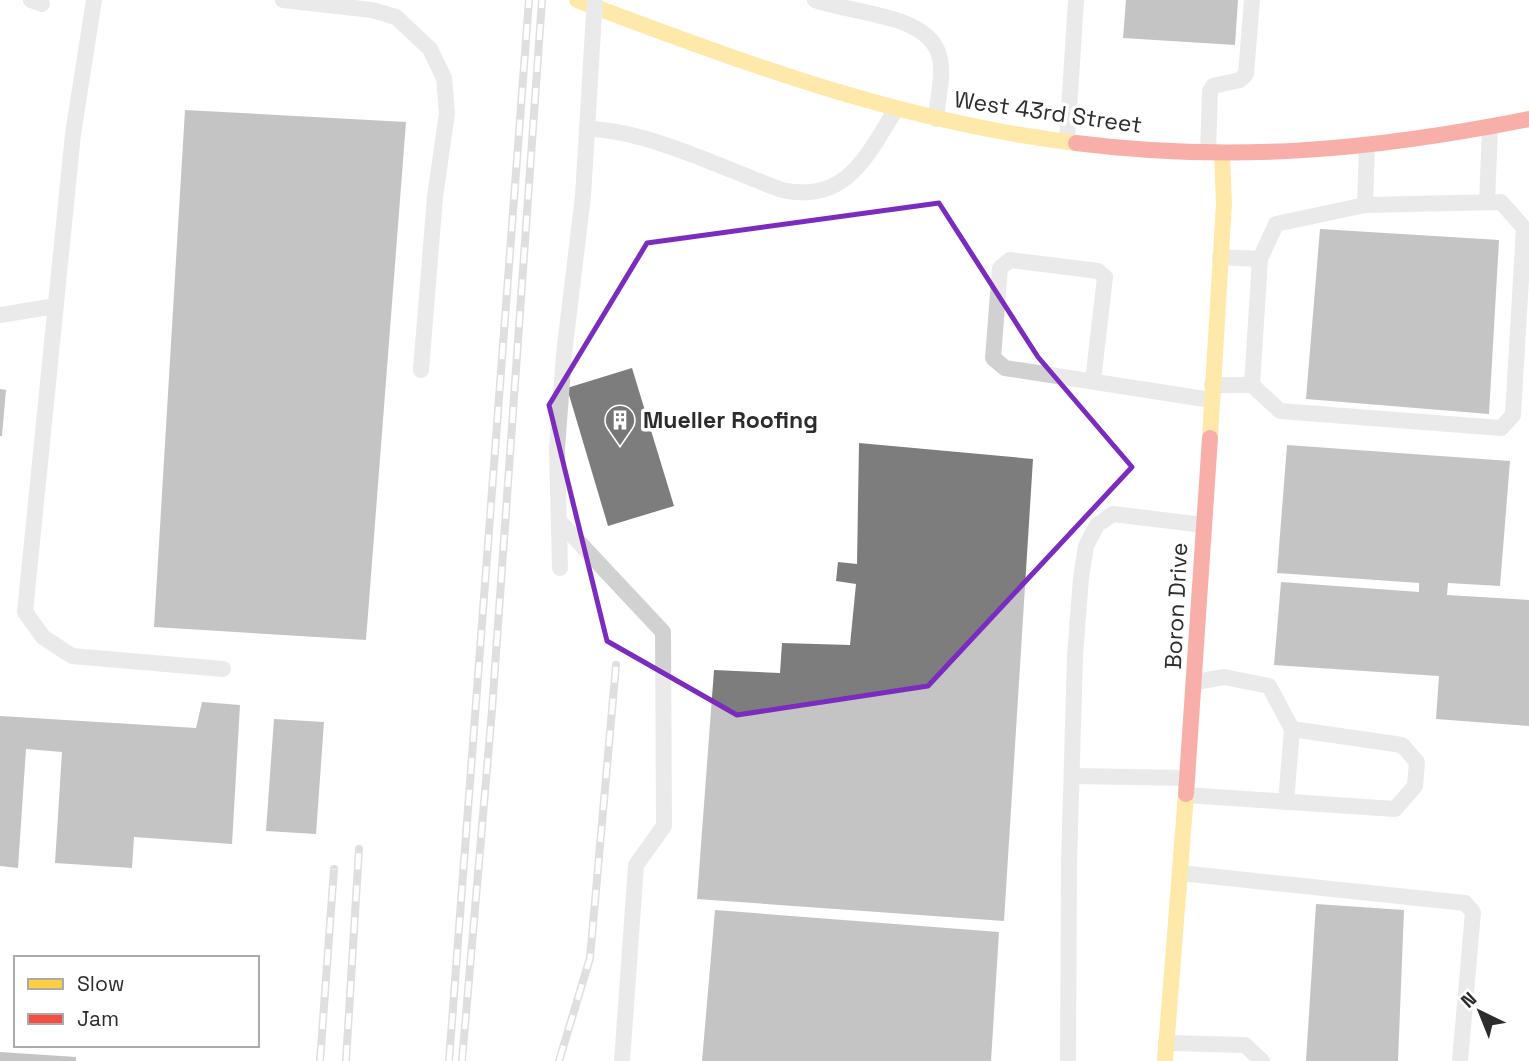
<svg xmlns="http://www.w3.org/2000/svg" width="1529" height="1061" font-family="'Space Grotesk',sans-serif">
  <rect width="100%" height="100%" fill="#fff"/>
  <g fill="#7d7d7d">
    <polygon points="1126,0 1238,0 1235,45 1123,38"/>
    <polygon points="185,110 406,122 366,640 154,627"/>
    <polygon points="1320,229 1499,240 1489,414 1306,399"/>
    <polygon points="632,368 674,506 608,526 567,388"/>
    <polygon points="0,389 6,390 2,436 0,436"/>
    <polygon points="859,443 1033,459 1004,921 697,899 714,670 780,673 782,643 850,645 856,584 836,581 838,562 857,564"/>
    <polygon points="1287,445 1510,461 1500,586 1448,583 1447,595 1529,600 1529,726 1436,719 1439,676 1274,665 1281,582 1419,592 1419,583 1277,573"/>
    <polygon points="202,702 240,705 232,844 134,837 132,868 55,863 62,752 26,749 18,868 0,866 0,716 196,728"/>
    <polygon points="274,719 324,722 316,834 266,831"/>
    <polygon points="1316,904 1404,910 1398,1061 1306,1061"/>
    <polygon points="715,910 999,932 991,1061 702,1061"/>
    <polygon points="0,1052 76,1057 76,1061 0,1061"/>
  </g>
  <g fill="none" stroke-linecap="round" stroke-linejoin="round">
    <g stroke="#d1d1d1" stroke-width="16">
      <polyline points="31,0 42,4"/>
      <polyline points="94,0 73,134 25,612 43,637 72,656 223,669"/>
      <polyline points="283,0 372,10 396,17 430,49 444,78 447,113 435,197 421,370"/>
      <path d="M 815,0 C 851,14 932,13 940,59 C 944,77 937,101 936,119"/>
      <path d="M 587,129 C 645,129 727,170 782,190 C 846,204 867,156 896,109"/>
      <polyline points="1067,142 1076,0"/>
      <polyline points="1208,152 1210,91 1213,86 1240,80 1246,74 1252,0"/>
      <polyline points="1487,202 1490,128"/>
      <polyline points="1365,205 1367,145"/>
      <polyline points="1220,257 1260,259"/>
      <polyline points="0,315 55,306"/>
      <polyline points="1093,381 1105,277 1098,271 1010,260 1000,268 993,358 1005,368 1211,400"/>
      <polyline points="1212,385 1252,385 1280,411 1501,428 1513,415 1524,228 1501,202 1365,205 1276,224 1260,259 1252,385"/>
      <polyline points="559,521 663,632 664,826 636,865 622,1061"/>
      <polyline points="560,568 557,449 564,354 583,196 593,30"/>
      <polyline points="1072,776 1187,778"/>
      <polyline points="1186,795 1395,809 1415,786 1417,762 1402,745 1292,729 1269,686 1224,677 1196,682"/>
      <polyline points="1286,802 1292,729"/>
      <polyline points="1180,873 1465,903 1473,912 1460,1061"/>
      <polyline points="1166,1043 1245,1045 1262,1061"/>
      <polyline points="1068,1061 1069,865 1075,655 1081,578 1086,546 1097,525 1113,514 1204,525"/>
    </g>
    <g stroke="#ffcf43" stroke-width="16">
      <path d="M 577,0 C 739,62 902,122 1076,143"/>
      <polyline points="1210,438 1224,203 1222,153"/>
      <polyline points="1165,1061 1186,794"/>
    </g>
    <g stroke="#f24e42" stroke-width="16">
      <path d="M 1076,143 C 1234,163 1374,150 1529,119"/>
      <polyline points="1186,794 1210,438"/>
    </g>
    <g stroke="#b8b8b8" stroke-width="8">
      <g id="rail">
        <polyline points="320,1061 334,869"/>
        <polyline points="346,1061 359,849"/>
        <polyline points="449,1061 529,0"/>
        <polyline points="462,1061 492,710 542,0"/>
        <polyline points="559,1061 590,958 616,665"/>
      </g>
    </g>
    <use href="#rail" stroke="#fff" stroke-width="5" stroke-dasharray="16" stroke-linecap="butt"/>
    <polyline stroke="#d1d1d1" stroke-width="16" points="593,30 595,0"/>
  </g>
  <path d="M0 0H1529V1061H0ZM 939,203 L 1038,357 L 1132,467 L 928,686 L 737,715 L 607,641 L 549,405 L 647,243 Z" fill="#fff" fill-opacity=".55" fill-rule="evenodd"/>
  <path fill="none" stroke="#7b2cbf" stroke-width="5" stroke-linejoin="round" d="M 939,203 L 1038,357 L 1132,467 L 928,686 L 737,715 L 607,641 L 549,405 L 647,243 Z"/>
  <defs>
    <g id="building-pin" transform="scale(1.575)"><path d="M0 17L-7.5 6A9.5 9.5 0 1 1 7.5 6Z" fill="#767676" stroke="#fff"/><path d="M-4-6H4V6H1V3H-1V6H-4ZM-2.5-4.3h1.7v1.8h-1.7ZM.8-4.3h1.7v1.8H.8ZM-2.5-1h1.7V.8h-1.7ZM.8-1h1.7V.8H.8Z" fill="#fff"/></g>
  </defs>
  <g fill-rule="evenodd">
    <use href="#building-pin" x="620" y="420"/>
  </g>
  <g text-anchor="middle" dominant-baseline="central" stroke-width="7" stroke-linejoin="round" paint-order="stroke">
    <g font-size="23" fill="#2c2c2c" stroke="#fff">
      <text transform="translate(1048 112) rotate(8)">West 43rd Street</text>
      <text transform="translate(1176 606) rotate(-87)">Boron Drive</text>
    </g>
    <g font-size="23" font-weight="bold" fill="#2c2c2c" stroke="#fff" text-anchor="start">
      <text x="643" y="420">Mueller Roofing</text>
    </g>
  </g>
  <rect x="14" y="956" width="245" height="91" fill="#ffffff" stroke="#ababab" stroke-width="2"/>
  <rect x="28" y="979" width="35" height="10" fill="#ffcf43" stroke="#ababab" stroke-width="2"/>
  <text x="77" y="991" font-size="21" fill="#2c2c2c">Slow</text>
  <rect x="28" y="1014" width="35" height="10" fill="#f24e42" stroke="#ababab" stroke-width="2"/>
  <text x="77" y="1026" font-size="21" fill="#2c2c2c">Jam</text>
  <g transform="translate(1480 1012) rotate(317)" stroke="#ffffff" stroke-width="5" paint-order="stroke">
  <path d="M0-5L12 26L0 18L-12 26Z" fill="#2c2c2c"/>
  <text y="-10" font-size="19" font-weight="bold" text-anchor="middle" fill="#2c2c2c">N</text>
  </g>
</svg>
